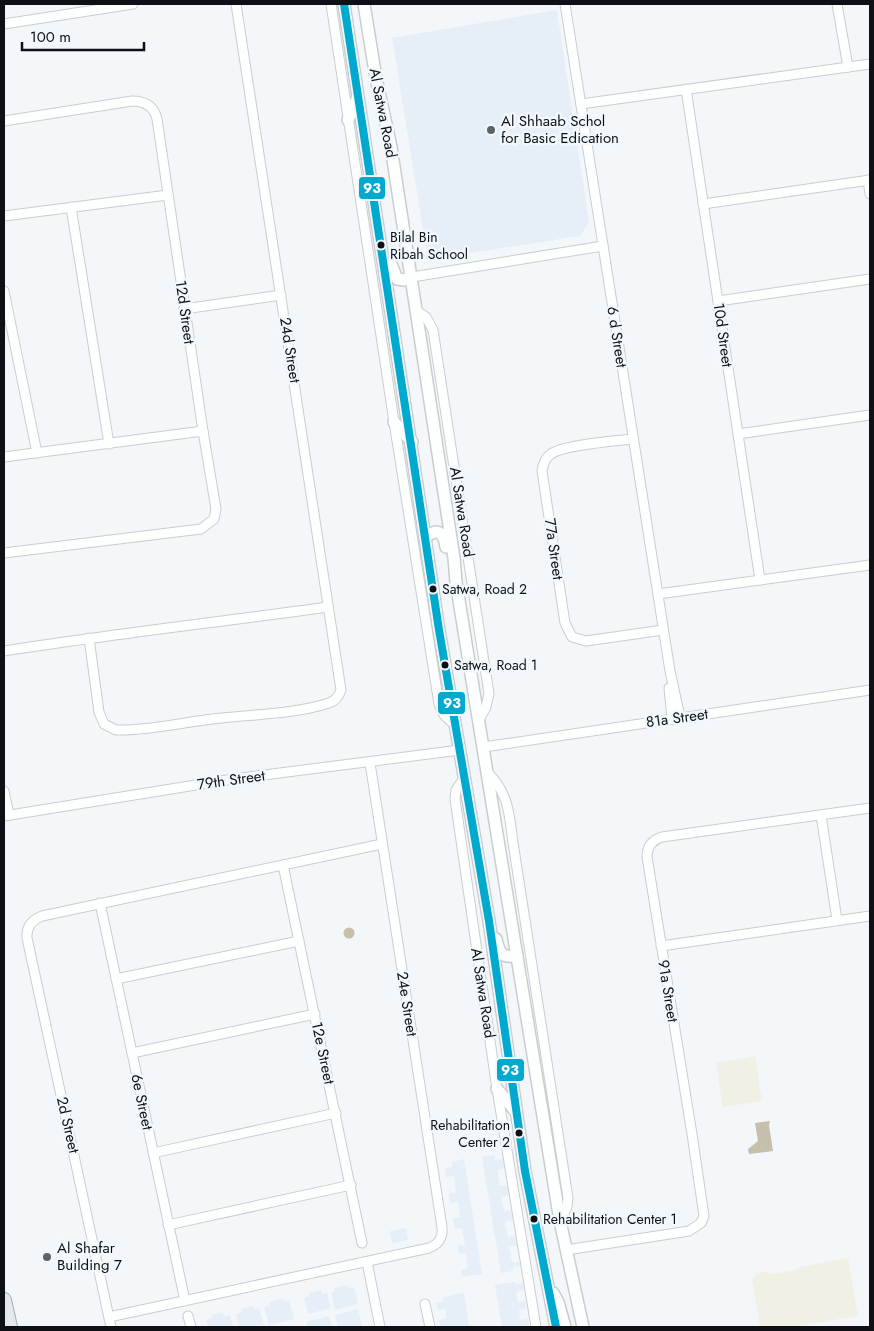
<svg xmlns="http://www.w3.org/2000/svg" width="874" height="1331" font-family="Jost,sans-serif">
  <rect width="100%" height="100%" fill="#f4f7fa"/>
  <g fill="#e6eef8">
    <polygon points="557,10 589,222 580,236 438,258 426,247 392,38"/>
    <polygon points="495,1155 495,1160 503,1159 505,1168 497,1170 500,1186 507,1185 509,1195 501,1197 504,1211 511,1210 513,1220 505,1222 508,1237 515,1236 517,1246 509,1247 512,1262 519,1262 520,1266 513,1267 513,1271 501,1273 482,1157"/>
    <polygon points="464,1159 482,1274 462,1277 461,1270 468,1268 466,1253 459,1254 458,1246 465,1245 462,1228 455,1229 453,1219 460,1217 458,1202 450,1203 449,1193 456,1192 454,1176 446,1177 445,1168 452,1167 452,1162"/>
    <polygon points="406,1228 408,1240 392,1243 390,1231"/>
    <polygon points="515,1282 515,1284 523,1283 524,1290 516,1292 518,1302 525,1301 526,1309 519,1310 520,1320 528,1319 529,1327 502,1327 495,1285"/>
    <polygon points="348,1285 349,1288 354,1287 358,1304 335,1310 331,1293 335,1291 334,1288"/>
    <polygon points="321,1290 322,1294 327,1292 331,1308 308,1314 304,1298 309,1296 309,1293"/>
    <polygon points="464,1293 469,1327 440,1327 439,1320 447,1318 445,1309 438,1310 436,1303 444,1301 443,1297"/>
    <polygon points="283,1298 284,1301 289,1300 294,1319 269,1325 264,1307 270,1305 269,1302"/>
    <polygon points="253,1306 254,1309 259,1308 264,1325 239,1327 236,1314 242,1312 241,1309"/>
    <polygon points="358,1309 362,1326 338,1327 335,1315"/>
    <polygon points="223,1312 224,1316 230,1315 233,1327 208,1327 206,1320 212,1318 211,1315"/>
    <polygon points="329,1316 332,1327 308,1327 306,1322"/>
  </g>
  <g fill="#f1f0e4">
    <polygon points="755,1056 762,1101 723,1107 716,1063"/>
    <polygon points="848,1258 858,1316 791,1327 760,1327 752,1280 756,1274 766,1271 771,1274 796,1270 799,1267"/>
  </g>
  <g fill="#c5c0ab">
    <circle cx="349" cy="933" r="5.5"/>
    <polygon points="770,1121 769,1125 773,1151 749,1154 748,1149 758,1141 755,1123"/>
  </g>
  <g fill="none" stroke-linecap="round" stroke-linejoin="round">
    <g stroke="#c9cdd0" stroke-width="11">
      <g id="minor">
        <polyline points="331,4 394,422 439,704 444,715 456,726"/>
        <polyline points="565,4 670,671 680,717"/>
        <polyline points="837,4 848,67"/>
        <polyline points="4,24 133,4"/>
        <polyline points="686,89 760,580"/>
        <polyline points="581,104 870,64"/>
        <path d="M 4,121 L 132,101 C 145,101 154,106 157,119 L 203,431 L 216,509 L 214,519 L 201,529 L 4,553"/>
        <polyline points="868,180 870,194"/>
        <polyline points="703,204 870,180"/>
        <polyline points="71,207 109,444"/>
        <polyline points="4,216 168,195"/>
        <polyline points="412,277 603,246"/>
        <polyline points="4,291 37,453"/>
        <polyline points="718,301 870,279"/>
        <polyline points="184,309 281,295"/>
        <polyline points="417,311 426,317 433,330 489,694 486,707 479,720"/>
        <polyline points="738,434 870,415"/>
        <path d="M 633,439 C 616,441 563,445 551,454 C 545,458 543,464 542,471 L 565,623 L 572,637 L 586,641 L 663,630"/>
        <polyline points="4,457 203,431"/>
        <polyline points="658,594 870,565"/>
        <path d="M 89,638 L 99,712 L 104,724 L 116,730 C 151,731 187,721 222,718 C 258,714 295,714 329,703 C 335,701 339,696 341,690 L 236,4"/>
        <path d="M 4,651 C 112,634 220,622 328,607"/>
        <polyline points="669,688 672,718"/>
        <polyline points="484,747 870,690"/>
        <path d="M 488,773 C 511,796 509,818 514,849 L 568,1198 L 567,1207 L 560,1221"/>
        <polyline points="464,778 456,790 455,799 497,1089 536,1327"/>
        <polyline points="4,791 9,815"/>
        <polyline points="821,815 837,920"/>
        <polyline points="4,816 233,779 460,750"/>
        <polyline points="283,865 362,1243"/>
        <polyline points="100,903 185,1301"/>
        <polyline points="661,946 870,916"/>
        <polyline points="116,979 299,941"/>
        <polyline points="132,1053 315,1014"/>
        <polyline points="153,1153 336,1113"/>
        <polyline points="168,1225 351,1185"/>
        <path d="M 566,1250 L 689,1231 L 701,1223 L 704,1216 L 692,1134 L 647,857 C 647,847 652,840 662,837 L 870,808"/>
        <polyline points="367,1262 380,1327"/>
        <polyline points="425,1304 430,1327"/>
        <polyline points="188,1316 191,1327"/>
        <path d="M 109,1317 L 429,1248 C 439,1244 443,1238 442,1227 L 370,763"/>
        <path d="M 111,1327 L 27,938 C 26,927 32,920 42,916 L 382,844"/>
      </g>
    </g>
    <g stroke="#c9cdd0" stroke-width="14">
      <g id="secondary">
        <polyline points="344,4 439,630 489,921 525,1171 556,1327"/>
        <polyline points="364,4 376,78 391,147 454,558 456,582 560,1221 583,1327"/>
        <polyline points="348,120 357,99"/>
        <polyline points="391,264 397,279 404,280 412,277"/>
        <polyline points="394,422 412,442"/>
        <path d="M 426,537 C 438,527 444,533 446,547"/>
        <path d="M 496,939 C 499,953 502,959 517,955"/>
        <polyline points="497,1089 516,1112"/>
        <polyline points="553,1293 558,1302 565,1327"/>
      </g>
    </g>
    <g stroke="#a2abb4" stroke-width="16">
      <polyline id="primary" points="4,1300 10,1327"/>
    </g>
    <use href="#minor" stroke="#fdfefe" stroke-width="9"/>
    <use href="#secondary" stroke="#fdfefe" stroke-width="11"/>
    <use href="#primary" stroke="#e5e9ee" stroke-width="14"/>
    <g stroke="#f2f7fc" stroke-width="11">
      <polyline id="bus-1" points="344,4 439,630 489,921 525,1171 556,1327"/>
    </g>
    <use href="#bus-1" stroke="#00a9ce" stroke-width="8"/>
  </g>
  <g fill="#5e6266" stroke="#f2f7fc" stroke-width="2">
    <circle cx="491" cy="130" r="5"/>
    <circle cx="47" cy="1257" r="5"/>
  </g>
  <g fill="#0d1116" stroke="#f2f7fc" stroke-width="2">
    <circle cx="381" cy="245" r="4.5"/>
    <circle cx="433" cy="589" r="4.5"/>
    <circle cx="445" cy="665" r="4.5"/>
    <circle cx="519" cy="1133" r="4.5"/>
    <circle cx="534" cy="1219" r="4.5"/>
  </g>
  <g text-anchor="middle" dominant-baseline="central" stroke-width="5" stroke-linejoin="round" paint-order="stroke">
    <g font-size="14" fill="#0d1116" stroke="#f2f7fc" text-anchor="start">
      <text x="390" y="237">Bilal Bin<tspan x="390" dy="17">Ribah School</tspan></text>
      <text x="442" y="589">Satwa, Road 2</text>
      <text x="454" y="665">Satwa, Road 1</text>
      <text x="510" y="1125" text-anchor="end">Rehabilitation<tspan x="510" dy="17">Center 2</tspan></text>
      <text x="543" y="1219">Rehabilitation Center 1</text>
    </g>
    <g font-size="15" fill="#0d1116" stroke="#f2f7fc">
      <text transform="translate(383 113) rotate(79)">Al Satwa Road</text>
      <text transform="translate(185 312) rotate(82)">12d Street</text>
      <text transform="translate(723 335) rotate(82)">10d Street</text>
      <text transform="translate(617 337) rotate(81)">6 d Street</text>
      <text transform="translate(290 350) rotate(81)">24d Street</text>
      <text transform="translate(462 512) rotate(81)">Al Satwa Road</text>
      <text transform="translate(554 549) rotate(82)">77a Street</text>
      <text transform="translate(677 718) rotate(-8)">81a Street</text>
      <text transform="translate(231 780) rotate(-8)">79th Street</text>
      <text transform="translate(668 991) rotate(81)">91a Street</text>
      <text transform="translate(483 993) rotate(81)">Al Satwa Road</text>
      <text transform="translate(407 1004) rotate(81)">24e Street</text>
      <text transform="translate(323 1053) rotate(78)">12e Street</text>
      <text transform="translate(142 1102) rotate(78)">6e Street</text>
      <text transform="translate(68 1125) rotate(77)">2d Street</text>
    </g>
    <g font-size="15" fill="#0d1116" stroke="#f2f7fc" text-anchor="start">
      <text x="501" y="121">Al Shhaab Schol<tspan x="501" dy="17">for Basic Edication</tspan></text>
      <text x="57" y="1248">Al Shafar<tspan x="57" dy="17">Building 7</tspan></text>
    </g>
  </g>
  <g stroke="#f2f7fc" stroke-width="2">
    <rect x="358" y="176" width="28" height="24" rx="5" fill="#00a9ce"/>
    <rect x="437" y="691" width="29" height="24" rx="5" fill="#00a9ce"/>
    <rect x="496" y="1058" width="29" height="24" rx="5" fill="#00a9ce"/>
  </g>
  <g font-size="14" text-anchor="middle" font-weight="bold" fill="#fff">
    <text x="372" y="193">93</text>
    <text x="452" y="708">93</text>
    <text x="510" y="1075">93</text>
  </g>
  <rect width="874" height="1331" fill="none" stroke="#0d1116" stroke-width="10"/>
  <path d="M22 42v8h122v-8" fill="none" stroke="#0d1116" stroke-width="2.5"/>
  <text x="30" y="42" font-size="15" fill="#0d1116" stroke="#f2f7fc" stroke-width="4" paint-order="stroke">100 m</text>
</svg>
